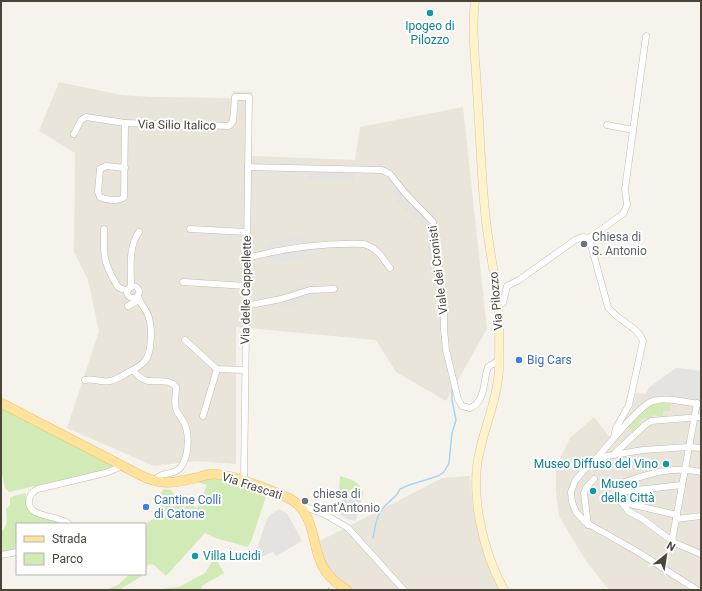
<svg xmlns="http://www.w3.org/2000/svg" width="702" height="591" font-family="Roboto,sans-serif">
  <rect width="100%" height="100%" fill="#f6f3ec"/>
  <g fill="#eae5da">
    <polygon points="59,82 121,95 153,97 232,98 233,91 252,92 252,156 355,160 360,127 463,107 487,329 446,401 396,372 376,340 236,327 236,464 196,461 154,466 67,428 99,331 88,280 74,252 75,153 39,131"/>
    <polygon points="676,368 701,371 701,590 609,590 586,561 559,516 556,491 556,467 570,438 594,417 610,438 632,409 636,393 646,394 649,388"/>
    <polygon points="470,476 473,507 485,556 499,590 355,590 339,580 325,562 320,541 442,478"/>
  </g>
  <g fill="#d2eab5">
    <polygon points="670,401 670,411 663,411 663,417 653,415 648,420 644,417 639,422 642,426 634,433 627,426 649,404"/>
    <polygon points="1,406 114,464 111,469 9,492 5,488 2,474 1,474"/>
    <path d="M 340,476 C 350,479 362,482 363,494 L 339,493 Z"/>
    <polygon points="215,478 226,479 267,493 252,539 248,547 215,538 205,533 166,576 154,565 149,564 145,571 145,534 148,522 158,516 159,495 164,489 171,490 176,497 197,508 207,485 197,482"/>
    <path d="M 26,493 C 26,501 25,507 32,513 L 68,524 L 17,524 L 17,549 L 1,552 L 1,532 C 8,526 7,518 6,509 L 10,505 L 10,498 L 13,496 Z"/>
    <polygon points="215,557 224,573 202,586 201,590 150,590 179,587 205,573"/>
    <polygon points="130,574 143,574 142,576 119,590 105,590 118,585"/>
  </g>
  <g fill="#e5e3e0">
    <polygon points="306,168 356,169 353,181 310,180"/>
    <polygon points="390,178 410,198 435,214 434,226 438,259 430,261 426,228 399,204 392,192"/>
    <polygon points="302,237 306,247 304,259 276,263 267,253 264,253 271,242"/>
    <polygon points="307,286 310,290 310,296 291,306 283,306 278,297 297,287"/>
    <polygon points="676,368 701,371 701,399 660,394 647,399 646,394 649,388"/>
    <polygon points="339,493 363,494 356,521 347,519 339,514"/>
    <polygon points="279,509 287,513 302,541 276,556 273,552 261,557 256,551 267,519 270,515"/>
  </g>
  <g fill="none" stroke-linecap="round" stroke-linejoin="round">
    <g stroke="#a9d4f2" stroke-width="1.5">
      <path d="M 373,538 C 375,528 376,516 383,508 C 389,500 397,498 400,489 L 409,485 L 438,476 L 444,472 L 449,463 L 452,433 L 456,420 L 452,400 L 452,389"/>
      <polyline points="328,590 329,588"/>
    </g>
    <g stroke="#c2bbae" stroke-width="7">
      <g id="street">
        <polyline points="607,125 633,130"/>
        <polyline points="74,134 81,120 86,117 125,123"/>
        <path d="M 248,167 L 382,170 L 390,174 L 405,193 L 433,222 L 444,300 L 444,329 L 446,350 L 458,399 L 462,406 L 470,408 C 486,402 483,380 488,367 L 499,360"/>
        <path d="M 125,168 L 106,166 L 100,169 L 98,192 L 100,197 C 106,200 119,202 124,197 L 124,196 L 125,123 L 228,126 L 230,125 L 233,121 L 235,97 L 249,97 L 244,482"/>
        <path d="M 104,229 C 104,252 102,259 114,280 C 117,287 120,290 128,290"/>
        <polyline points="190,229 247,232"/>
        <polyline points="589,238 623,214 627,205 625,189 646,36"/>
        <path d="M 247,258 C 285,248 324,243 363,244 C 377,247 382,257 390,268"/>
        <polyline points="183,282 247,286"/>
        <circle cx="133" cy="292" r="6"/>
        <path d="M 131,287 C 131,269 128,247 139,232"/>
        <path d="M 498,304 L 503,303 L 507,286 L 519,280 L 575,240 L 583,237 L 589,238 L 608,307 C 616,320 639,327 643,341 L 629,405 L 616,428 L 614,437"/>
        <polyline points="128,306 139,300"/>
        <polyline points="246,306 281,299 310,290 334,289"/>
        <polyline points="185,340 217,369 245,370"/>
        <path d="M 133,370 C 136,374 140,378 145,380 C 155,384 169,377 176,387 C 176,394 174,402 176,409 C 178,415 183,419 185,425 C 190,437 188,457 181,467 C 173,477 162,470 154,481"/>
        <path d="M 85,380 C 94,378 102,383 110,381 C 116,380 122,376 127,373 C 133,370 141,366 145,361 C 152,353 152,328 149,318 C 147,310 140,304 138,296"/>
        <polyline points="203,416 217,369"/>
        <polyline points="615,453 645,425 651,421 701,417"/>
        <path d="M 595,460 C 606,448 640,404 653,401 C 667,397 685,402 699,404"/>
        <path d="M 701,472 C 696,471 691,470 686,470 C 662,468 638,478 616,485 L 620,500 L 628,511 L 641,518 L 675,543 L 701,554"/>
        <polyline points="618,492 682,485"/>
        <polyline points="621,502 677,515"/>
        <polyline points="298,504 326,515 348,528 404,590"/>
        <polyline points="676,519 701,516"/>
        <path d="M 69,524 C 59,515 27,518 29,501 C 30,495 33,491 38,489 L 105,473 L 123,466"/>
        <polyline points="588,525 584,493 586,488 594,479"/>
        <polyline points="672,541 697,403"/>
        <polyline points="1,555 17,552"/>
        <polyline points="697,590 638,552 585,522 576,512 572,502 571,492 575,481 584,470 592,463 607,456 643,450 689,447 701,448"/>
      </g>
    </g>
    <g stroke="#d6c79b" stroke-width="9">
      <path id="secondary" d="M 475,1 C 471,31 476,62 477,91 C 480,131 481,172 485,212 C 488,243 495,274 498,305 C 500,325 499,347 499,368 C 498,396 486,423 480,450 C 469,493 483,552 504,590"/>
    </g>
    <g stroke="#e6c16a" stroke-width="10">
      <path id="primary" d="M 1,403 L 140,475 C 162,486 174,483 196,478 C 202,476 208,474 214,474 C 230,474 277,492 292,500 C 316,515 311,545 323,567 C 329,578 337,584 347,590"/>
    </g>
    <use href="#street" stroke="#fff" stroke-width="6"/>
    <use href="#secondary" stroke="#fff3cd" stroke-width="8"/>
    <use href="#primary" stroke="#ffe39c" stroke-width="9"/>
  </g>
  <g fill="#0f9aa8" stroke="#fff" stroke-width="1.5">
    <circle cx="430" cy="13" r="4"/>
    <circle cx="666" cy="464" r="4"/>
    <circle cx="593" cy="491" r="4"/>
    <circle cx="195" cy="556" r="4"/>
  </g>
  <g fill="#6b7280" stroke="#fff" stroke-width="1.5">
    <circle cx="584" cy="244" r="4"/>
    <circle cx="305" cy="501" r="4"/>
  </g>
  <g fill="#3f7fe0" stroke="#fff" stroke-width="1.5">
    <circle cx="519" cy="360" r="4"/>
    <circle cx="146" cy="507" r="4"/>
  </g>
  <g text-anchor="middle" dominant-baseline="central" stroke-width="4" stroke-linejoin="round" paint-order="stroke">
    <g font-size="12" fill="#0d838f" stroke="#fff" text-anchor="start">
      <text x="430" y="26" text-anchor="middle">Ipogeo di<tspan x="430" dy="14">Pilozzo</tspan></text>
      <text x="658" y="464" text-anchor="end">Museo Diffuso del Vino</text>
      <text x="601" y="484">Museo<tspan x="601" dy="14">della Città</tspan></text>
      <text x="203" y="556">Villa Lucidi</text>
    </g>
    <g font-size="12" fill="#4b4439" stroke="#fff">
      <text transform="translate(177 125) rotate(1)">Via Silio Italico</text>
      <text transform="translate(438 270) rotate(-97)">Viale dei Cronisti</text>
      <text transform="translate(246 290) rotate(-89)">Via delle Cappellette</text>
      <text transform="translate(496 301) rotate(-95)">Via Pilozzo</text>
      <text transform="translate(252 486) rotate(18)">Via Frascati</text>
    </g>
    <g font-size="12" fill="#5b616d" stroke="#fff" text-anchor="start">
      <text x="592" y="237">Chiesa di<tspan x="592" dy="14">S. Antonio</tspan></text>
      <text x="313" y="494">chiesa di<tspan x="313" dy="14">Sant'Antonio</tspan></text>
    </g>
    <g font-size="12" fill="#366cbe" stroke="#fff" text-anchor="start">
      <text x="527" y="360">Big Cars</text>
      <text x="154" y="500">Cantine Colli<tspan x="154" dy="14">di Catone</tspan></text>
    </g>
  </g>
  <rect width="702" height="591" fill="none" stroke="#4b4439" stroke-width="4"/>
  <rect x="16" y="523" width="130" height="52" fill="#ffffff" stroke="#b7b4b0"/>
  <rect x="24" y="536" width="20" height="6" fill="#ffe39c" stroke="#b7b4b0"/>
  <text x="52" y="543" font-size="12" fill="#4b4439">Strada</text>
  <rect x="24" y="553" width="20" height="12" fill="#d2eab5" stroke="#b7b4b0"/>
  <text x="52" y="563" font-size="12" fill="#4b4439">Parco</text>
  <g transform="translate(666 555) rotate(30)" stroke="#ffffff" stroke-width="3" paint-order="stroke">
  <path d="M0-3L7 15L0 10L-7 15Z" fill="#4b4439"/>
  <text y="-6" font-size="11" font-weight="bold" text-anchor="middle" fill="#4b4439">N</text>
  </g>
</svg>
